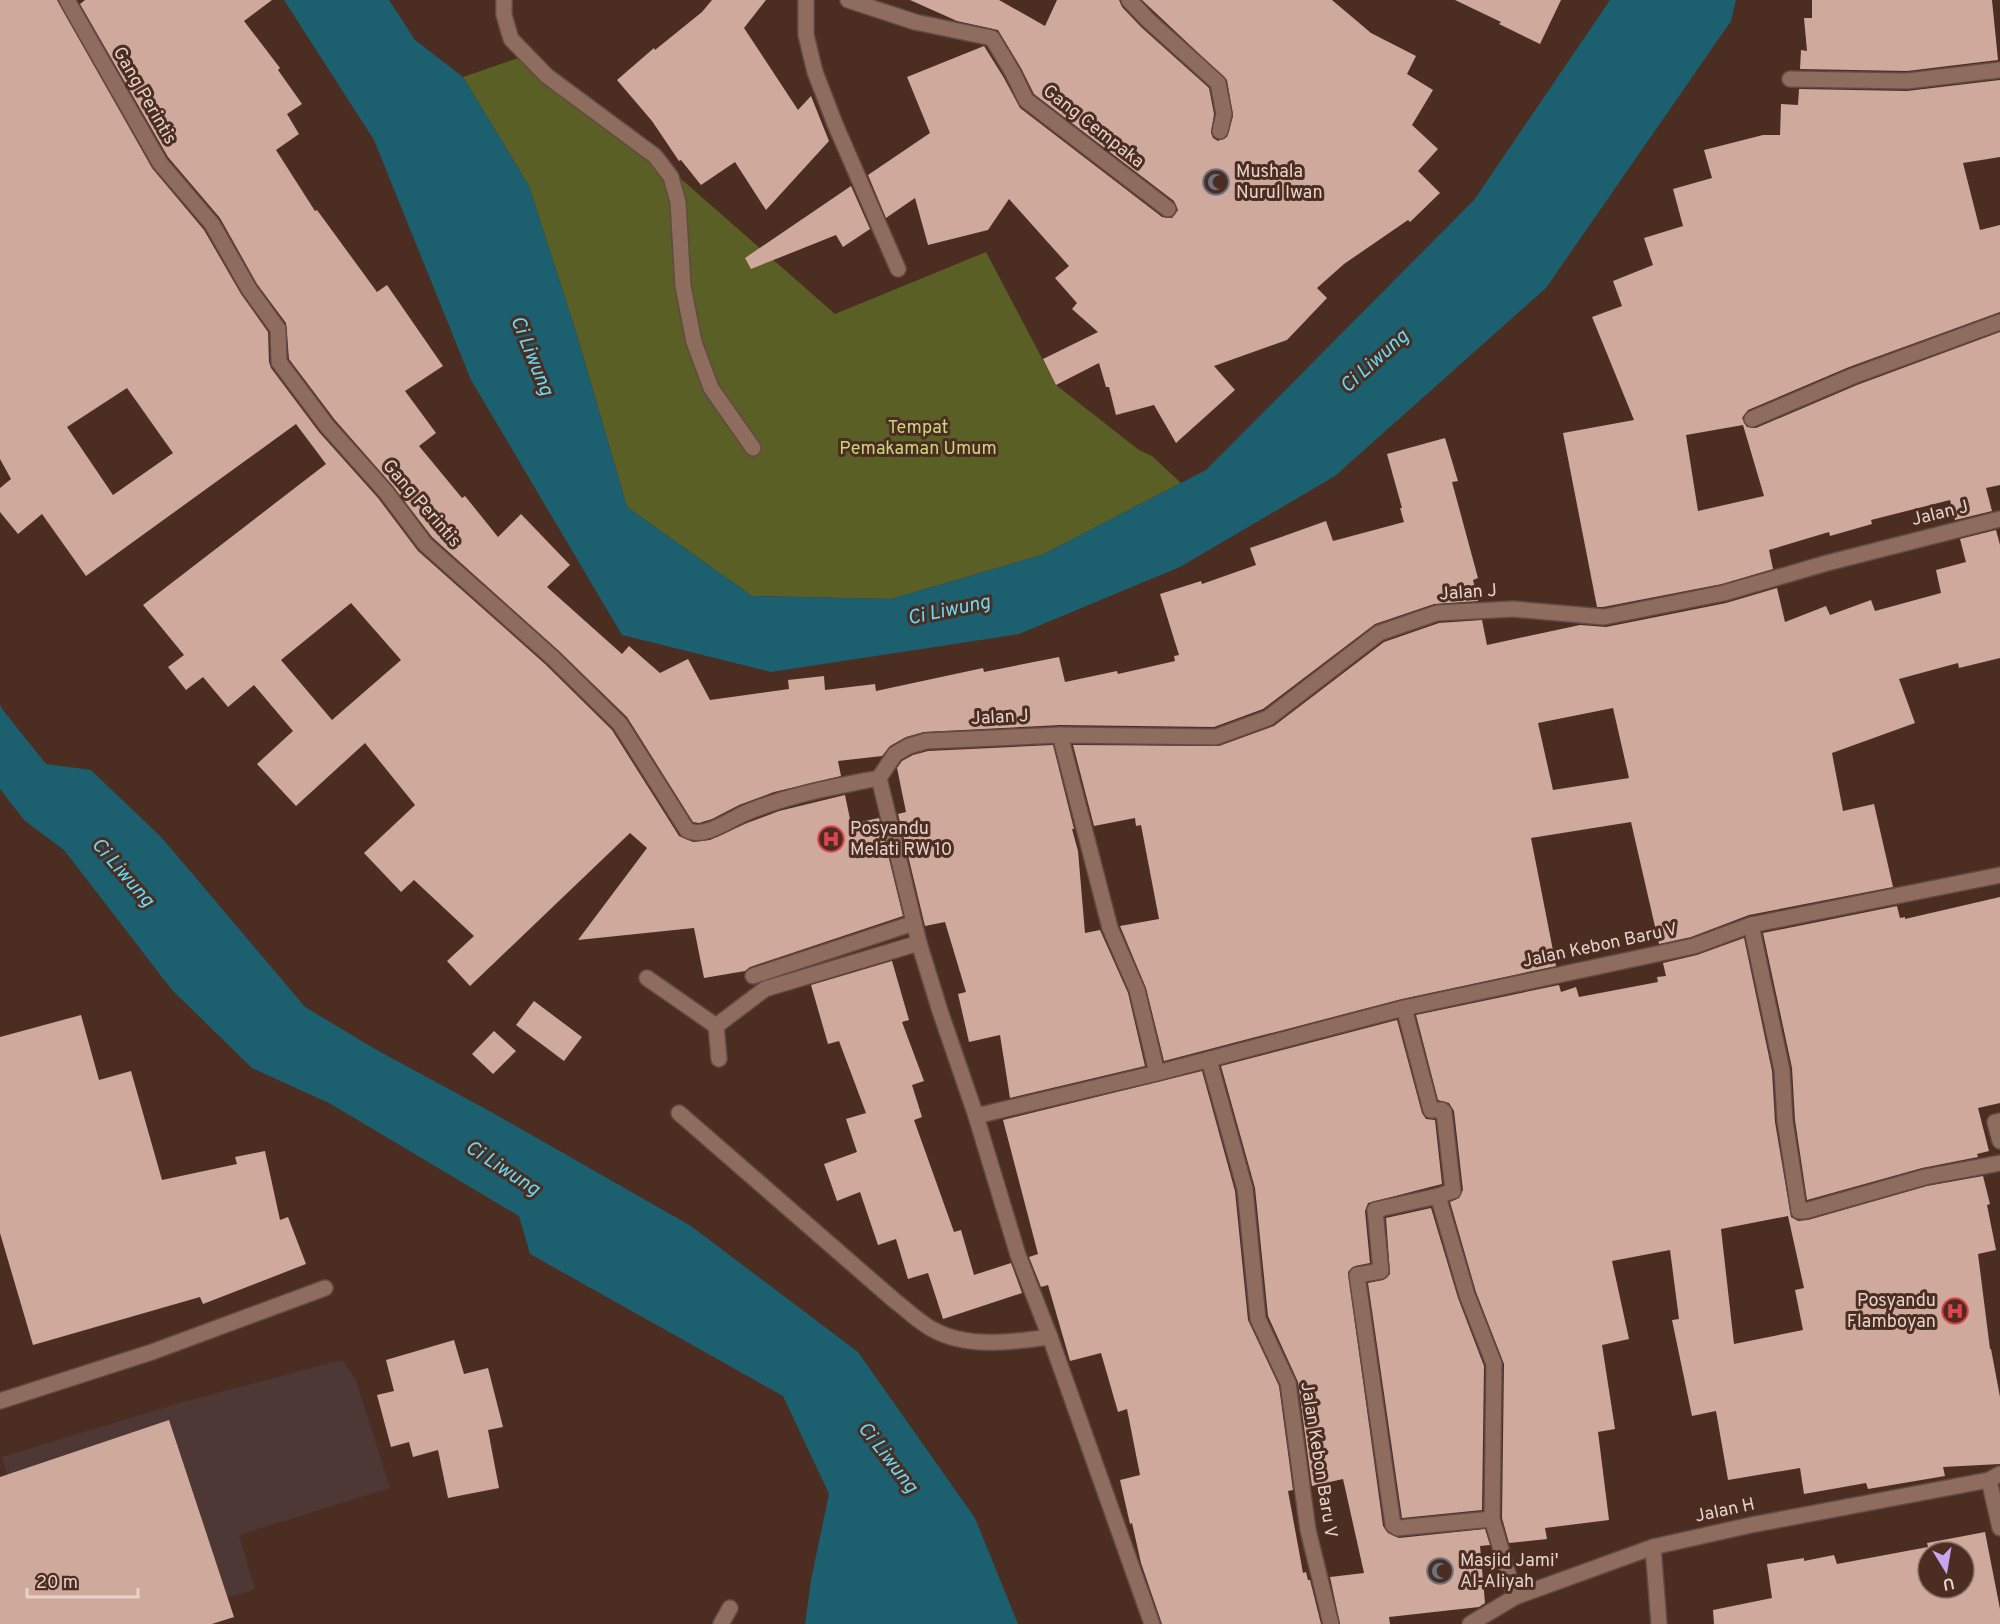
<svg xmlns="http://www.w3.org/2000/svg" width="2000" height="1624" font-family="Overpass,sans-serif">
  <rect width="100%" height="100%" fill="#4b2d22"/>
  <polygon fill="#4d3836" points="342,1360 356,1380 390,1488 239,1535 255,1589 146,1624 0,1624 10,1484 2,1457 183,1402"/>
  <polygon fill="#5a5f25" points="527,55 655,156 835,314 986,252 1056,385 1139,450 1152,456 1181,483 1042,555 891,599 752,596 627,507 576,332 529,186 463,77"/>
  <g fill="#1c5f6e">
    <polygon points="284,0 389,0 415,40 463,77 529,186 576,332 627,507 752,596 891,599 1042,555 1206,470 1474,200 1610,0 1736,0 1731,21 1546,288 1335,476 1180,567 1019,634 771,672 622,635 471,380 374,140"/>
    <polygon points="0,704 2,709 46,764 91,770 162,838 305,1007 375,1049 493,1113 691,1226 858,1352 975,1518 1018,1624 805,1624 811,1580 829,1494 783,1396 530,1254 519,1216 329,1103 252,1068 172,990 64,850 25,821 0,789"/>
  </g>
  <g fill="#cfa99b" fill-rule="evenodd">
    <path d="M 0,0 L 57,0 L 152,168 L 204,230 L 241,294 L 268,332 L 269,362 L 271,368 L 319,432 L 378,498 L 418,551 L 545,664 L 612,730 L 679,836 L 693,842 L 710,840 L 747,823 L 779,811 L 845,795 L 851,824 L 879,818 L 903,916 L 750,967 L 745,971 L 704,978 L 694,928 L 578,940 L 647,848 L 630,833 L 470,986 L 447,961 L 474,936 L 414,880 L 401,892 L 364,853 L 415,805 L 365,743 L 296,806 L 257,764 L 293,731 L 254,685 L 228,707 L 203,677 L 186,690 L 168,667 L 184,655 L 143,605 L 326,464 L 296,424 L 86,576 L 42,514 L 18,534 L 0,512 L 0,488 L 11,479 L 0,459 ZM 127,388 L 173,453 L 113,495 L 67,427 ZM 351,603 L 401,660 L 332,720 L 281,660 Z"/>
    <polygon points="85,0 272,0 244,21 280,68 278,70 302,104 287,114 299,134 276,150 315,211 317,210 377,292 387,285 443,366 405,391 436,433 419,446 462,498 465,496 498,537 521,514 570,565 547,587 622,654 629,646 660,673 688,659 710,700 789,689 788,680 824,676 825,690 875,684 876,691 983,668 984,672 1059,657 1065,682 1117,671 1118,674 1175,661 1174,656 1179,655 1160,594 1201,581 1202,584 1256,565 1250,548 1326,521 1333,541 1404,522 1400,508 1402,508 1387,454 1445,438 1458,481 1452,482 1478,578 1473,580 1478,601 1434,604 1375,624 1263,709 1214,727 1060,725 924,732 906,737 890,746 882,756 838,761 841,776 774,792 739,805 712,819 699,823 693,822 627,717 558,650 432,537 393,486 335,420 289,359 286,323 257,284 220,218 168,157 80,4"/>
    <polygon points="712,0 766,0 744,28 798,110 811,96 829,141 766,210 735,162 701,185 681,160 679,161 652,121 617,80 654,48 655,50 702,12"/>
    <polygon points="910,0 999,0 1045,26 1057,0 1119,0 1122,7 1141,27 1209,88 1214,114 1211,133 1213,138 1218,141 1227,137 1233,116 1227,80 1142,0 1332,0 1371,33 1416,56 1407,74 1433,90 1412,125 1438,149 1418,171 1440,193 1410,222 1408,220 1344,264 1317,288 1327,298 1287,340 1214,366 1235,390 1176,443 1154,405 1116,415 1109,387 1106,387 1099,363 1056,385 1043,359 1098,332 1072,309 1077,303 1055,278 1069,266 1009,199 988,230 928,245 915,198 886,218 868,175 930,133 907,77 984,46 1004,78 1020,108 1162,217 1172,218 1178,210 1174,201 1034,94 1021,68 998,30 957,21"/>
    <polygon points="1455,0 1561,0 1540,44 1499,24 1501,22"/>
    <polygon points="1812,0 1992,0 1998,60 1907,71 1800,69 1801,50 1807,51 1804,18 1812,18"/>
    <path d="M 2000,80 L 2000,157 L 1963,163 L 1980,230 L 2000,225 L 2000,312 L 1849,367 L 1748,410 L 1742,418 L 1747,427 L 1756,428 L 1857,385 L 2000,332 L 2000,485 L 1986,488 L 1992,511 L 1955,520 L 1950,500 L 1871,520 L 1872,524 L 1830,536 L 1829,532 L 1769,550 L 1773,569 L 1722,584 L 1603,607 L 1597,607 L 1563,433 L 1634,420 L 1592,317 L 1622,306 L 1613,281 L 1653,265 L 1644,238 L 1683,226 L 1673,189 L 1712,178 L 1704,150 L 1763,135 L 1780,135 L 1781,104 L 1798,105 L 1799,89 L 1907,91 ZM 1743,425 L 1764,496 L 1698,511 L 1686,435 Z"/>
    <polygon points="851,186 870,229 843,247 836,235 751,269 745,258"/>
    <path d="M 1996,530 L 2000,545 L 2000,658 L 1959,668 L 1958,663 L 1899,679 L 1915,723 L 1832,753 L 1843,811 L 1874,804 L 1893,887 L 1749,915 L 1691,937 L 1659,944 L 1631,822 L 1531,838 L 1556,966 L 1402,999 L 1164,1061 L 1146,988 L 1120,926 L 1159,919 L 1141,825 L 1136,826 L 1135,818 L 1094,826 L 1073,745 L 1219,746 L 1274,726 L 1384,642 L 1439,623 L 1482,620 L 1487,645 L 1580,625 L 1606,627 L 1726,603 L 1777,588 L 1785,622 L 1826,606 L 1830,615 L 1871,600 L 1875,611 L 1941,593 L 1936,570 L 1966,562 L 1960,539 ZM 1613,708 L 1629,778 L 1553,790 L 1538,723 Z"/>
    <polygon points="1053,745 1074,829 1072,829 1078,851 1085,933 1100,930 1128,993 1145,1066 1010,1098 1000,1035 969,1042 958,994 966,992 945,922 925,926 898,814 906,812 897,768 902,761 913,755 928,751"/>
    <polygon points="2000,897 2000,1103 1978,1108 1989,1151 1977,1154 1978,1157 1922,1168 1807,1200 1795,1120 1792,1068 1763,933 1897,906 1900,918 1905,917 1905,919"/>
    <path d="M 1744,938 L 1772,1071 L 1775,1122 L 1791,1217 L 1798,1221 L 1808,1220 L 1927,1186 L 1983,1176 L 1990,1204 L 1987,1205 L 1996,1250 L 1978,1254 L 1990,1349 L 1991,1349 L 2000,1397 L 2000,1464 L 1943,1467 L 1945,1476 L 1868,1489 L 1866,1483 L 1804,1494 L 1800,1468 L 1728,1480 L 1716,1411 L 1692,1416 L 1672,1320 L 1679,1319 L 1670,1250 L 1612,1261 L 1629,1339 L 1602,1345 L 1615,1429 L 1598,1432 L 1609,1520 L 1545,1528 L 1547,1539 L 1509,1543 L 1502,1518 L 1504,1364 L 1476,1292 L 1450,1202 L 1459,1198 L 1463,1190 L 1454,1111 L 1449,1103 L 1438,1100 L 1416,1015 L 1559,985 L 1561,992 L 1576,987 L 1579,997 L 1658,982 L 1657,977 L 1666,976 L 1663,963 L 1697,955 ZM 1788,1216 L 1804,1288 L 1795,1290 L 1803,1330 L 1734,1344 L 1721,1229 Z"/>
    <polygon points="892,961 909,1020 902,1022 924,1081 912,1085 922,1117 914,1120 954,1232 961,1230 974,1275 1011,1263 1022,1293 943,1319 928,1273 908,1279 896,1239 878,1245 860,1192 837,1201 824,1164 857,1152 846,1119 866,1113 839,1041 828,1044 811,985"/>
    <polygon points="534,1001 582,1037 564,1061 516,1025"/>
    <polygon points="81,1015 99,1080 131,1071 162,1180 237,1164 235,1157 265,1151 280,1220 288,1217 306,1264 203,1304 200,1297 33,1345 0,1233 0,1037"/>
    <polygon points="1397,1020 1422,1113 1426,1119 1435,1120 1442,1184 1368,1203 1365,1211 1370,1263 1355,1266 1348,1272 1383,1526 1388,1533 1399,1538 1485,1529 1490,1545 1480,1546 1485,1603 1479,1607 1389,1617 1390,1624 1340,1624 1330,1577 1364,1573 1343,1479 1312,1486 1298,1382 1268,1316 1255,1188 1221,1066"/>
    <polygon points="494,1031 516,1051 493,1074 472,1054"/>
    <polygon points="1202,1071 1235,1191 1248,1320 1279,1386 1293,1490 1288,1491 1303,1573 1306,1572 1308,1580 1310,1580 1321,1624 1162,1624 1141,1563 1132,1523 1130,1524 1120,1480 1140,1475 1127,1409 1118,1412 1101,1353 1070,1361 1048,1285 1041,1287 1029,1257 1038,1254 1003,1120"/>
    <polygon points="1431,1208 1458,1298 1484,1366 1482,1510 1402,1518 1368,1283 1383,1280 1390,1274 1386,1218"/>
    <polygon points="454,1340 464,1374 488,1368 503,1427 488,1430 499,1488 448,1498 438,1450 413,1457 409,1442 391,1447 377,1395 394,1391 386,1360"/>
    <polygon points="169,1420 234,1617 212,1624 0,1624 0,1477"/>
    <path d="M 1985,1532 L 2000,1609 L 2000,1624 L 1714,1624 L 1713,1610 L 1772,1598 L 1767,1564 L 1804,1558 L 1804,1561 L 1834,1555 L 1837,1564 L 1928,1547 L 1927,1543 ZM 1928,1552 L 1964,1552 L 1964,1588 L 1928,1588 Z"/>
  </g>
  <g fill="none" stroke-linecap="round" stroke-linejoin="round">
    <g stroke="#634a40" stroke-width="18">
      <g id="minor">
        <path d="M 67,0 L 160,163 L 212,224 L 249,289 L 278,329 L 279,362 L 327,426 L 386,492 L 425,544 L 552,657 L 620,724 L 687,830 C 703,839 728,821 743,814 C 787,795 833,787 879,778"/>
        <polyline points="504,0 504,15 511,39 547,76 655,156 671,177 678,202 683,286 694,342 711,388 753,448"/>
        <polyline points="806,0 806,35 815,72 835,124 898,269"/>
        <polyline points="848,0 915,22 992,38 1013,73 1026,100 1168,209"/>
        <polyline points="1129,0 1148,20 1218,83 1224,114 1220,131"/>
        <polyline points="1790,79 1907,81 2000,70"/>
        <polyline points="1752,419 1853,376 2000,322"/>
        <polyline points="1060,735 1110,928 1137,990 1157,1073"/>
        <polyline points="1751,925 1782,1070 1785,1121 1799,1211 1805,1211 1925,1177 2000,1163"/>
        <polyline points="753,976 914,923"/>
        <polyline points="647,978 716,1026"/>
        <polyline points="1404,1008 1431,1110 1442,1110 1444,1112 1453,1191 1438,1196 1375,1210 1381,1271 1357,1275 1393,1525 1398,1528 1492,1519 1515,1597"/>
        <polyline points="719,1059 716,1026 765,989 919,943"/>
        <polyline points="1209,1060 1245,1189 1258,1319 1288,1383 1308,1530 1331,1624"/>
        <path d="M 679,1113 L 895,1301 C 907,1310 919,1322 932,1329 C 967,1349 1012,1342 1050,1337"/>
        <polyline points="976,1116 1157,1073 1404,1008 1694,946 1751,925 2000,875"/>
        <polyline points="2000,1121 1995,1122 2000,1141"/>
        <polyline points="1438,1196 1467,1295 1494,1364 1492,1519"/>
        <polyline points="0,1401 152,1352 325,1288"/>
        <polyline points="1989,1480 2000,1528"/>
        <polyline points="1653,1547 1659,1624"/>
        <polyline points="721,1624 730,1608"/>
        <polyline points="1152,1624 1050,1337 1018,1255 976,1116 940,1011 919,943 879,778 895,754 909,746 926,741 1060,735 1216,737 1268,718 1379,633 1437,613 1513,609 1604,617 1724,593 1827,563 2000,519"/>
        <polyline points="1470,1624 1515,1597 1653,1547 1751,1525 1989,1480 2000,1474"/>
      </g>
    </g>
    <use href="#minor" stroke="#8e6c5e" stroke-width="15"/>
  </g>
  <defs>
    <g id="mosque-ring" transform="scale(1.35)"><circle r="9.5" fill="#4b2d22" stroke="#6b7280" stroke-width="1.5"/><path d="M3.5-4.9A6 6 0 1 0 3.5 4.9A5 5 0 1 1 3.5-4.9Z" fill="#6b7280"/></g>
    <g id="hospital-ring" transform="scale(1.35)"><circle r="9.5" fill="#4b2d22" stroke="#e0444e" stroke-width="1.5"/><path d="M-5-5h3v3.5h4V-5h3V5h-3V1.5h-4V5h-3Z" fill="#e0444e"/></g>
  </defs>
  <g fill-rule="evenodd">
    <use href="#mosque-ring" x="1216" y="182"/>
    <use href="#hospital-ring" x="831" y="839"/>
    <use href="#hospital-ring" x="1955" y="1311"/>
    <use href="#mosque-ring" x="1440" y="1571"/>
  </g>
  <g text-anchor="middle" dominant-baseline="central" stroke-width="6" stroke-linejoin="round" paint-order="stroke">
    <g font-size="18" fill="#e7d3cb" stroke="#4b2d22">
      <text transform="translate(144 96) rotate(60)">Gang Perintis</text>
      <text transform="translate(1093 127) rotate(38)">Gang Cempaka</text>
      <text transform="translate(421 504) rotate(49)">Gang Perintis</text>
      <text transform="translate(1940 514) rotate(-14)">Jalan J</text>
      <text transform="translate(1468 593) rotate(-4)">Jalan J</text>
      <text transform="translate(1000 718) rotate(-3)">Jalan J</text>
      <text transform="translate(1600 946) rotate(-12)">Jalan Kebon Baru V</text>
      <text transform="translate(1318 1460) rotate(81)">Jalan Kebon Baru V</text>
      <text transform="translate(1725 1511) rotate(-12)">Jalan H</text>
    </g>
    <g font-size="18" fill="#e7d3cb" stroke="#4b2d22" text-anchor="start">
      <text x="1236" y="172">Mushala<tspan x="1236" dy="21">Nurul Iwan</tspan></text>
      <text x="850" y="829">Posyandu<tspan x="850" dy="21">Melati RW 10</tspan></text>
      <text x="1936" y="1301" text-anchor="end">Posyandu<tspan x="1936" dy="21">Flamboyan</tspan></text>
      <text x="1460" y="1561">Masjid Jami'<tspan x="1460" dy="21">Al-Aliyah</tspan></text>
    </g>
    <g font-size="18" fill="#ccd67a" stroke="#4b2d22">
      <text x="918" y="428">Tempat<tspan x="918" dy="21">Pemakaman Umum</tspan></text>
    </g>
    <g font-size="20" font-style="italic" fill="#61ddfa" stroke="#4b2d22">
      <text transform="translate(531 356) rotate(68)">Ci Liwung</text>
      <text transform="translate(1375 362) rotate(-42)">Ci Liwung</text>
      <text transform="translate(949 611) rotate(-12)">Ci Liwung</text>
      <text transform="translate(122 873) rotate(49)">Ci Liwung</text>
      <text transform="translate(502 1169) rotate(33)">Ci Liwung</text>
      <text transform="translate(887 1458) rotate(52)">Ci Liwung</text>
    </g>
  </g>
  <g transform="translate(1946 1570) rotate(169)"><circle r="28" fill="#4b2d22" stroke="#896f66" stroke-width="1.5"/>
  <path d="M0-4.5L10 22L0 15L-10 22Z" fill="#c7a6ef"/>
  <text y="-9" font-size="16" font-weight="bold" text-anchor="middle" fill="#e7d3cb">U</text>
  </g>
  <path d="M27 1588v9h111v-9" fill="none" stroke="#e7d3cb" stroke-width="3"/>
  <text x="36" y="1588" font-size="18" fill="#e7d3cb" stroke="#4b2d22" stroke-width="4.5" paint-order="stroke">20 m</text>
</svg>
